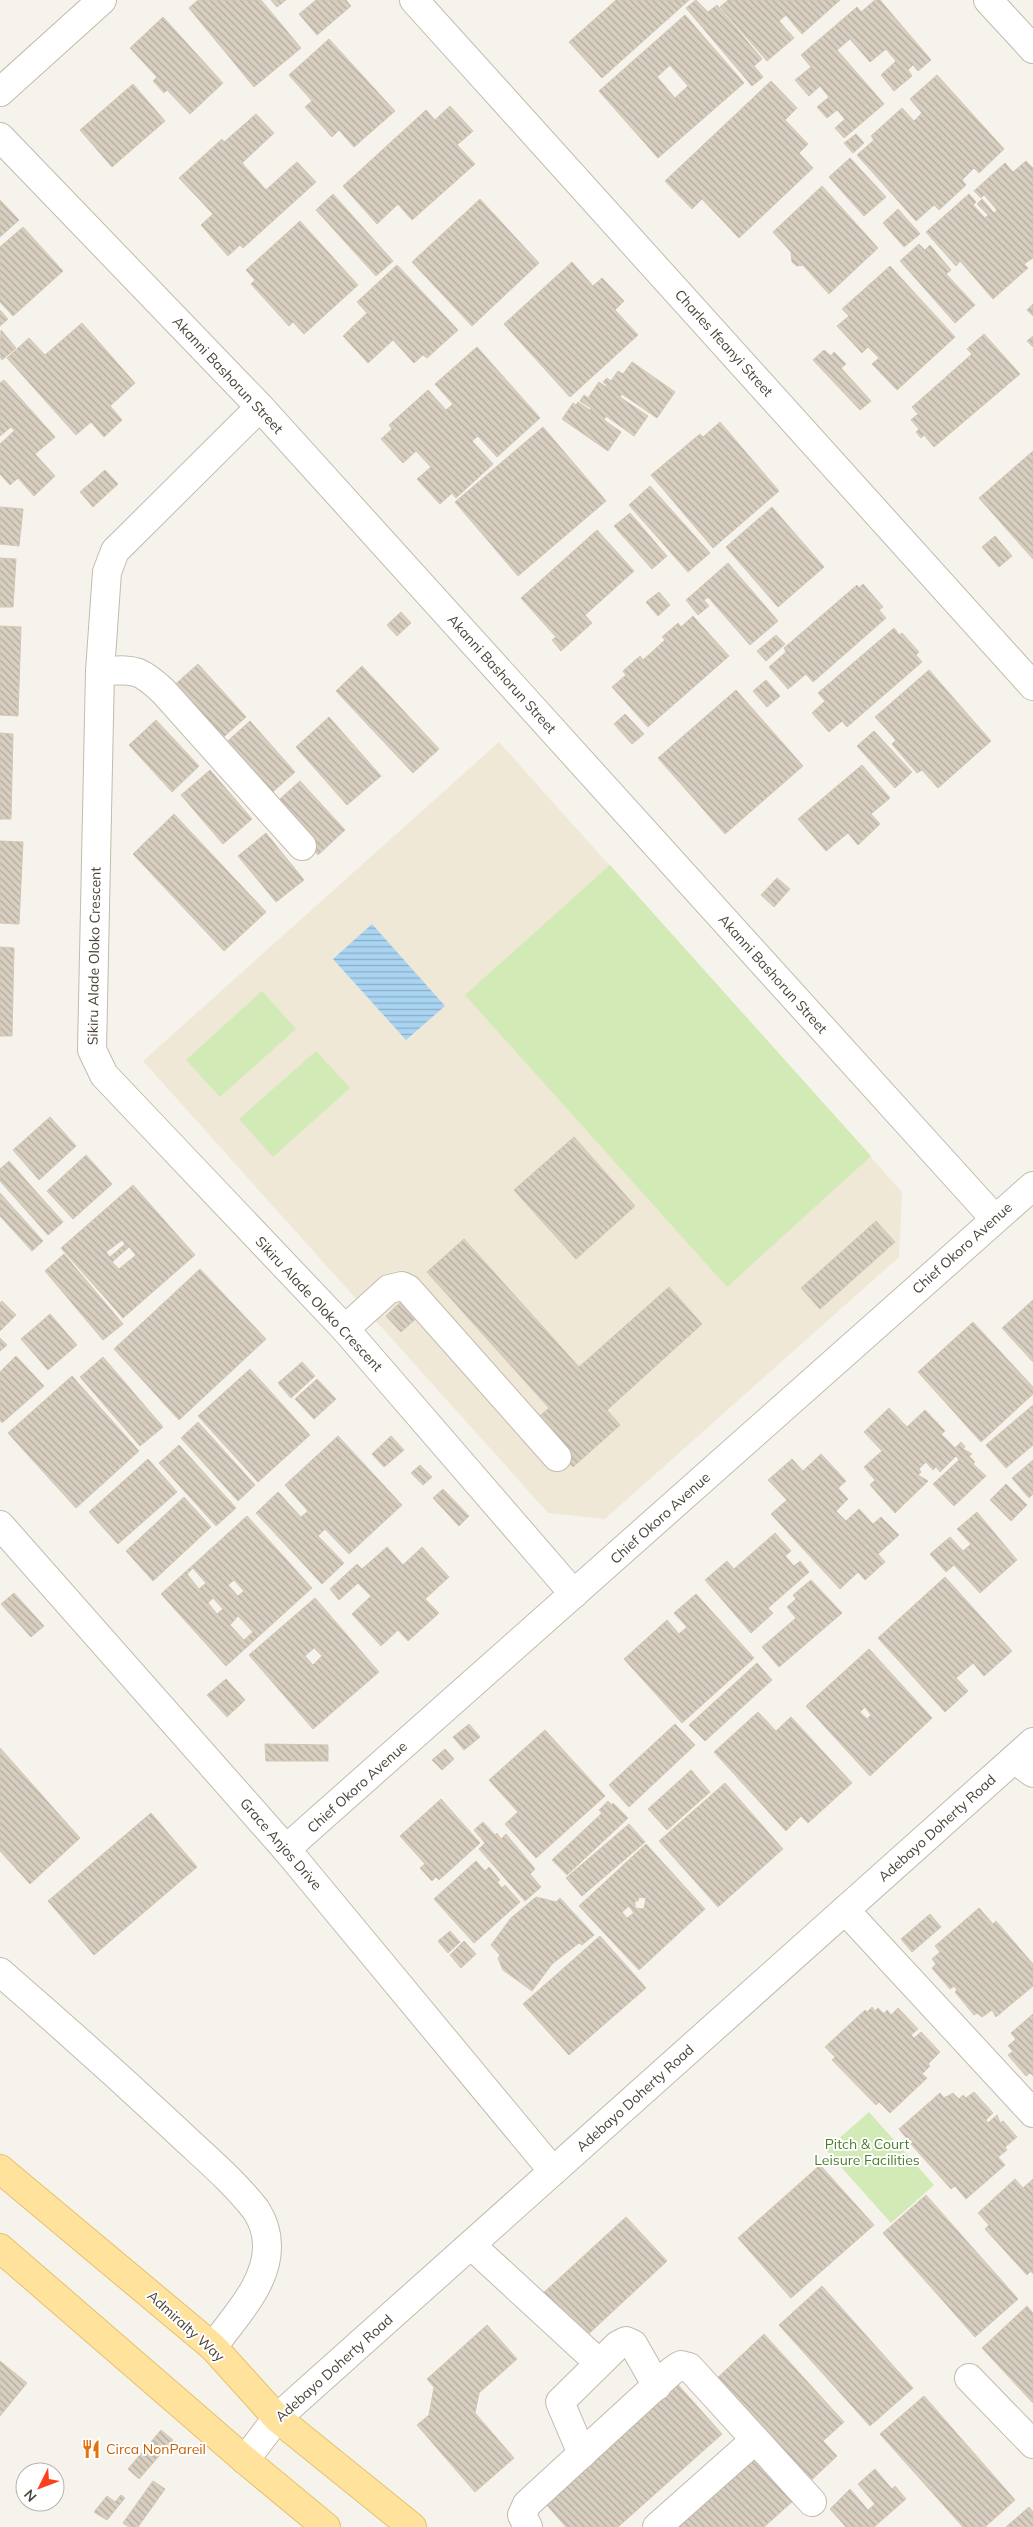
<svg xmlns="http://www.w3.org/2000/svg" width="1033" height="2527" font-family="Mulish,sans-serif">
  <defs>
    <pattern id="water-rules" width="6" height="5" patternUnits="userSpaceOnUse" patternTransform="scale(1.25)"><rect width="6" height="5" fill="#a9d4f2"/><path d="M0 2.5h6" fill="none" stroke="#8caec5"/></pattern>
    <pattern id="building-back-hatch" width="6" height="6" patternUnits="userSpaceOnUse" patternTransform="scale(1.25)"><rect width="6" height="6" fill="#d8cfc1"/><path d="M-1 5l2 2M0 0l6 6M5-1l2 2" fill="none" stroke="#b1aa9e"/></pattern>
  </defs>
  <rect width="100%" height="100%" fill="#f6f3ec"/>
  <polygon fill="#efe8d6" points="499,742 902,1192 899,1257 605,1519 548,1513 143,1061"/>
  <g fill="#d2eab5">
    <polygon points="610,865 871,1156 727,1287 465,995"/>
    <polygon points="262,991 296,1029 220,1097 186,1060"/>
    <polygon points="316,1051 350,1088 273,1157 239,1119"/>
    <polygon points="869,2112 934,2185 891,2223 826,2150"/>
  </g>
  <polygon fill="url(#water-rules)" points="372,924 445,1006 406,1040 333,959"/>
  <g fill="url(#building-back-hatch)" stroke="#d3c7b4" fill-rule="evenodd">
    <polygon points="198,0 261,0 301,48 254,87 189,8"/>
    <polygon points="271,0 286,0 277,7"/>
    <polygon points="316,0 346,0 351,6 317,35 299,14"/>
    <polygon points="616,0 689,0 602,78 569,42"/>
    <polygon points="696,0 708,12 717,5 762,59 754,66 763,77 752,86 686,8"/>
    <polygon points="728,0 840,0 802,34 786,15 779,21 794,38 767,61 720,7"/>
    <polygon points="875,0 880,0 931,60 918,71 913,65 908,70 912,76 894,91 881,75 896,61 886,49 870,62 850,39 837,50 884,104 844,138 835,128 845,119 837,110 827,118 817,107 829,97 820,86 809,96 795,80 811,67 801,55 857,7 861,12"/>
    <path d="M 685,15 L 744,83 L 658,158 L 599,91 ZM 670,65 L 688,86 L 675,98 L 657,77 Z"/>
    <polygon points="163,17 223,83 190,114 167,90 164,93 153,81 157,77 130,48"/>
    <polygon points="329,39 395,111 354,147 339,130 332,137 305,107 312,101 289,75"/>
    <polygon points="937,75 1004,149 979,173 974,168 962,180 966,185 939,210 934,205 916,221 857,155 874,140 871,136 902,108 914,121 922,113 910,99"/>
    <polygon points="771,81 797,108 785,120 808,144 799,153 813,168 739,238 702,199 692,209 665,181"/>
    <polygon points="133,84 165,121 112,167 80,130"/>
    <polygon points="450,106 473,131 457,145 475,164 412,220 398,204 377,224 343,186 426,110 435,120"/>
    <polygon points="256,114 274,133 242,163 266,190 297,162 316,182 243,248 240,245 228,256 201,225 213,214 179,178 222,139 224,142"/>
    <polygon points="856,134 864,143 853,153 844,143"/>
    <polygon points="850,158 886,197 864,216 829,177"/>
    <polygon points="1026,161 1033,168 1033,258 1024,264 1028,268 993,299 960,261 956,266 926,232 969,194 976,202 973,205 985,218 988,215 977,204 982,199 994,213 997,210 984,195 981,198 974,191 1005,163 1013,172"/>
    <polygon points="822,186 878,248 829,294 803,265 797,266 792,262 791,252 773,232"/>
    <polygon points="333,194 393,261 376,276 316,210"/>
    <polygon points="480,199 539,263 472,326 412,262"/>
    <polygon points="0,200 19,220 0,237"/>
    <polygon points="898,209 920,234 904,247 883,223"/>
    <polygon points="300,221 358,285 304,334 293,322 289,326 251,284 255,280 246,270"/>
    <polygon points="23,227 63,271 13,316 0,302 0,247"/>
    <polygon points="919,244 925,250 930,245 951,270 946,274 975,305 955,323 900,261"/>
    <polygon points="572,262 593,286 602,278 624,301 615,310 638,335 570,397 504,324"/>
    <polygon points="397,265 458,330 427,358 423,355 414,363 393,340 368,363 343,336 367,313 357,302"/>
    <polygon points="890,266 955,337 897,390 872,364 879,358 868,347 862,353 837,326 849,316 842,309"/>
    <polygon points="1033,304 1033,316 1027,310"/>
    <polygon points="0,310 8,319 0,326"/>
    <polygon points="82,323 135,383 110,406 122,420 104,437 91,422 76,435 7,358 29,338 45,355"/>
    <polygon points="1,330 16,348 2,360 0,357"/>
    <polygon points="984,334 1020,374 934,447 924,435 921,438 916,432 919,429 911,420 918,414 912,407 972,354 967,349"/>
    <polygon points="1033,336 1033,347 1027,341"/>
    <polygon points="477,347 540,418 497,457 478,436 472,441 493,464 456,498 452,493 440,504 417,479 431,467 416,451 403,463 381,439 392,429 389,425 428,390 446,410 453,404 435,384"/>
    <polygon points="824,350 831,356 834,352 846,364 841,368 871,401 860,410 813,360"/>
    <polygon points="632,362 675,392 657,418 622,394 620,397 648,416 634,436 606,416 604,420 621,432 608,451 562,419 573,403 576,405 578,402 590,410 591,408 580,401 584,395 588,398 599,382 606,387 607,385 603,382 607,378 611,381 618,371 623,374"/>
    <polygon points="4,380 55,437 35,454 11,427 0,436 0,383"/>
    <polygon points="720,422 779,491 713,548 651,475 700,434 703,437"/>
    <polygon points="543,427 606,501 518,576 455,502"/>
    <polygon points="14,431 55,476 34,496 18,478 10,485 0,474 0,444"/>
    <polygon points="1033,451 1033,559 979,498"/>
    <polygon points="105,470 118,484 93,507 80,492"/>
    <polygon points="650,486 710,553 688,572 629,505"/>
    <polygon points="0,507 23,509 19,546 0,544"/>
    <polygon points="772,507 824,567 778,607 726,547"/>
    <polygon points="630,513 667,556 652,569 614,526"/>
    <polygon points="597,530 634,571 585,615 592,623 561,651 552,640 556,637 521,598"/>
    <polygon points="995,536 1012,556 999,567 982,547"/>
    <polygon points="0,558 16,559 13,607 0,607"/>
    <polygon points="728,563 778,621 750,645 708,597 704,600 709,606 698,615 686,600"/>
    <polygon points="863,584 883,607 879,610 886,618 813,682 806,674 788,689 769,667 786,652 784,648 857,585 859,588"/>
    <polygon points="659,592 670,605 658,616 646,602"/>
    <polygon points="401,612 411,623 397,636 387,625"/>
    <polygon points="693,616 729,656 648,727 612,687 626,675 623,671 640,656 643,660 665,640 662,637 678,623 681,627"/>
    <polygon points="0,626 21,627 18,716 0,715"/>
    <polygon points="894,628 899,635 902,633 919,652 916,655 922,662 847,727 842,721 829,732 812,713 825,701 818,693"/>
    <polygon points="776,635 785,644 766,661 757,651"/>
    <polygon points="198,664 246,717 218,742 170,689"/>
    <polygon points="362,666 439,749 413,773 336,691"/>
    <polygon points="929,670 991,741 938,788 922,770 917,773 892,744 896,740 875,717"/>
    <polygon points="766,680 780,696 767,707 753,691"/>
    <polygon points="736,690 803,766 725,834 658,758"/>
    <polygon points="625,714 644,734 632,744 614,724"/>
    <polygon points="329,717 381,776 347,805 296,747"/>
    <polygon points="156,720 199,766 172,792 129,745"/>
    <polygon points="250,721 295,772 266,798 221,747"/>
    <polygon points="874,731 912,772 895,788 857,746"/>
    <polygon points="0,733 13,734 11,819 0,819"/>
    <polygon points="862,765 890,798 871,814 880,824 858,845 848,833 826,851 798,819"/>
    <polygon points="210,770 252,819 223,844 181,795"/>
    <polygon points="300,781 345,830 318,855 272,806"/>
    <polygon points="174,814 266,912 224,951 133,854"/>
    <polygon points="266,833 304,880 276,902 238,856"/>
    <polygon points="0,841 23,842 19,924 0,923"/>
    <polygon points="777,878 790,889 774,907 761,895"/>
    <polygon points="0,947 14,948 12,1036 0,1036"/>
    <polygon points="50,1117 76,1146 39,1180 13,1150"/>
    <polygon points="574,1137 635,1206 576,1259 514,1190"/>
    <polygon points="86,1155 112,1184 73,1219 47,1191"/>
    <polygon points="9,1161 63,1222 48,1235 0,1181 0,1169"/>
    <path d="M 133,1185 L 195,1255 L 123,1318 L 61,1248 ZM 122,1240 L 125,1244 L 110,1257 L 106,1252 ZM 129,1247 L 136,1255 L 119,1269 L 112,1262 Z"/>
    <polygon points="0,1193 43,1241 32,1251 0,1216"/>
    <polygon points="876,1221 895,1242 820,1309 801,1288"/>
    <polygon points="464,1239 579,1367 669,1287 702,1324 607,1410 620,1425 573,1467 533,1422 549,1408 427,1272"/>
    <polygon points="64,1254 123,1324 103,1340 45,1271"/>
    <polygon points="200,1269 266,1339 179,1420 114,1349"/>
    <polygon points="406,1297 421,1314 401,1332 386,1316"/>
    <polygon points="1033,1300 1033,1362 1002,1328"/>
    <polygon points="2,1301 16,1315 0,1331 0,1303"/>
    <polygon points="50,1314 77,1345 48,1370 21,1339"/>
    <polygon points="973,1322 1033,1387 1033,1394 981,1442 918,1372"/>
    <polygon points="0,1338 7,1345 0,1351"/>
    <polygon points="16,1356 44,1386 2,1423 0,1420 0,1372"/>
    <polygon points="103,1357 163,1427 140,1446 80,1377"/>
    <polygon points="302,1362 315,1376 291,1398 278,1383"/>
    <polygon points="250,1369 310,1435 258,1482 198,1416"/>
    <polygon points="72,1376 139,1451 76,1508 8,1433"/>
    <polygon points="317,1379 336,1399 314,1419 295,1399"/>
    <polygon points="1033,1405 1033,1445 1006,1468 986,1445"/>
    <polygon points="889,1408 907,1427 925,1410 945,1431 941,1434 955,1448 961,1442 965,1447 963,1449 972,1454 969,1456 975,1462 973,1464 986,1476 954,1506 933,1484 959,1460 956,1456 940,1472 936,1467 933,1470 926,1462 919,1469 921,1472 918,1475 928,1481 895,1513 870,1485 875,1480 864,1467 882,1451 864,1432"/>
    <polygon points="198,1422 255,1485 238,1501 181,1438"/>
    <polygon points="338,1436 402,1505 349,1554 325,1529 318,1536 344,1563 322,1584 256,1513 278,1492 301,1517 308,1511 285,1485"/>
    <polygon points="391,1436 404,1450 384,1467 372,1454"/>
    <polygon points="179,1445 236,1508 216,1526 159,1463"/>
    <polygon points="821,1454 846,1481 838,1488 848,1499 836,1511 846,1521 859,1509 873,1524 881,1517 899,1535 878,1554 885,1562 865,1580 858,1572 840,1589 771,1514 787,1500 768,1480 792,1459 803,1471"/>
    <polygon points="148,1459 177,1492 118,1544 89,1512"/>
    <polygon points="1033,1460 1033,1494 1029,1498 1012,1478"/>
    <polygon points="420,1465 432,1477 423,1485 411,1473"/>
    <polygon points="1006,1484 1027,1505 1011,1521 990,1500"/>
    <polygon points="443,1489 469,1516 459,1526 433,1498"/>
    <polygon points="184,1497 211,1527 153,1581 126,1551"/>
    <polygon points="977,1512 1017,1560 980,1593 954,1565 946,1572 930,1554 950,1537 963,1551 971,1544 957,1529"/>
    <path d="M 247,1516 L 312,1588 L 226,1666 L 161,1594 ZM 193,1568 L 206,1583 L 199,1589 L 187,1574 ZM 234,1580 L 244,1591 L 238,1596 L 228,1585 ZM 213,1598 L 223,1609 L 217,1614 L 208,1603 ZM 238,1616 L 253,1632 L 244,1640 L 230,1625 Z"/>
    <polygon points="775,1533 791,1551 785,1556 794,1566 800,1561 809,1572 768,1608 773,1613 751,1633 705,1580 727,1561 734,1569"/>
    <polygon points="387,1547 403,1565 422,1547 449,1577 425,1599 439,1613 408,1641 398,1630 381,1646 352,1614 371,1596 358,1583 339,1600 330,1589 357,1564 362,1569"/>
    <polygon points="945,1577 1012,1651 984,1676 973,1663 956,1678 968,1691 945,1712 878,1638"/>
    <polygon points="811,1580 842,1613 779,1667 762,1647 796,1618 787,1607 796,1599 793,1595"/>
    <polygon points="14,1593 44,1626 31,1637 1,1604"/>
    <polygon points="696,1594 754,1658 682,1723 624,1659 667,1620 679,1634 687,1627 674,1613"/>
    <path d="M 315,1598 L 379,1672 L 313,1729 L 249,1655 ZM 314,1648 L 322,1656 L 313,1665 L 305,1656 Z"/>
    <path d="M 869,1649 L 932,1718 L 870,1776 L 806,1706 ZM 865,1707 L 871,1715 L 867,1719 L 860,1712 Z"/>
    <polygon points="757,1663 772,1680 705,1741 689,1725"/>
    <polygon points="226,1679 245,1700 227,1717 207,1695"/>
    <polygon points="758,1712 776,1731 791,1717 852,1783 808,1823 801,1816 786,1831 714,1752"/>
    <polygon points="469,1724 480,1737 464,1750 453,1737"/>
    <polygon points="675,1724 695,1745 629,1807 609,1785"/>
    <polygon points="545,1730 605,1796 536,1858 505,1824 518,1812 489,1780"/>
    <polygon points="265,1744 328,1745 328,1761 266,1761"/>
    <polygon points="0,1748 80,1838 30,1884 0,1851"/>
    <polygon points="445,1749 454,1759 442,1770 432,1760"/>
    <polygon points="691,1770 710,1792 667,1830 648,1809"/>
    <polygon points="725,1783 783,1849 718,1907 659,1841"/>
    <polygon points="441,1799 480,1843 439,1880 436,1877 432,1881 420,1868 425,1864 400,1836"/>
    <polygon points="608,1801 612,1805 613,1803 628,1818 567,1875 552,1860 602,1813 599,1810"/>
    <polygon points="151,1813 197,1867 94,1955 48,1901"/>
    <polygon points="483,1822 495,1835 497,1833 501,1839 506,1834 535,1869 530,1874 541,1887 525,1901 479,1849 485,1843 474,1830"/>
    <polygon points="629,1824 645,1842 582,1896 566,1878"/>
    <path d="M 646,1844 L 705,1909 L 639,1970 L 579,1906 ZM 639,1897 L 646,1898 L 644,1909 L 635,1908 L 635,1901 L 638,1901 ZM 629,1906 L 634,1913 L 627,1918 L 622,1912 Z"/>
    <polygon points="476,1861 485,1871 489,1867 500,1880 497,1882 502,1888 505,1885 520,1902 474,1943 434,1899"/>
    <polygon points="536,1897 556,1902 560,1898 594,1935 582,1945 579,1943 552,1964 532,1991 503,1970 498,1958 500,1955 491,1945 511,1918"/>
    <polygon points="979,1908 993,1924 996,1921 1033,1964 1033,1986 996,2017 992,2010 982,2017 977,2013 974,2015 955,1992 957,1990 954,1986 950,1989 932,1968 936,1964 932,1959 940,1952 935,1946"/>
    <polygon points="930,1914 941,1927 912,1952 901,1939"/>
    <polygon points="450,1931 460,1942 448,1953 438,1941"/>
    <polygon points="600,1936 646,1988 569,2055 523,2004"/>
    <polygon points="464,1941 476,1954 461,1968 450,1955"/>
    <polygon points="872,2007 875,2011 878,2008 884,2014 887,2010 891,2015 898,2008 918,2029 911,2035 914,2038 921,2032 940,2052 928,2064 930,2066 922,2074 927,2078 890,2113 879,2102 876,2105 832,2060 835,2057 825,2047 865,2010 867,2012"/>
    <polygon points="1033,2014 1033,2076 1030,2073 1026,2076 1008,2055 1013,2051 1008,2046 1016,2039 1011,2033"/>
    <polygon points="974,2092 993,2113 986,2120 988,2123 997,2115 1000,2123 1003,2121 1017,2137 1005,2147 1007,2150 998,2157 1005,2165 966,2199 955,2186 951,2189 911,2144 913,2142 911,2140 909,2141 899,2129 940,2093 944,2098 953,2093 959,2099 963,2095 966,2098"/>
    <polygon points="820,2165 874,2225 791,2298 738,2238"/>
    <polygon points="1015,2179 1023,2188 1033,2179 1033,2274 1031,2271 1027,2275 985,2229 989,2225 978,2213"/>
    <polygon points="926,2195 1018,2299 975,2337 883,2233"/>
    <polygon points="626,2217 667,2261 581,2341 540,2296"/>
    <polygon points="822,2286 913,2388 870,2426 779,2325"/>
    <polygon points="1027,2306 1033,2313 1033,2403 982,2348"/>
    <polygon points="487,2325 517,2359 479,2393 475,2413 514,2458 475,2492 417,2425 429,2415 434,2387 427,2379"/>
    <polygon points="764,2334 844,2422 823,2441 837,2456 805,2486 712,2383"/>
    <polygon points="0,2361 27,2383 0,2416"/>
    <polygon points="672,2378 722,2434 618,2527 566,2527 539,2496"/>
    <polygon points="924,2396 1015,2500 985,2527 963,2527 880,2434"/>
    <polygon points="161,2430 173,2440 139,2479 128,2469"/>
    <polygon points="748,2450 793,2501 764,2527 662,2527"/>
    <polygon points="875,2469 892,2489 895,2486 906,2499 874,2527 846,2527 830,2509 850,2489 868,2510 875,2504 858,2484"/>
    <polygon points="153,2481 165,2489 138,2527 129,2527 123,2523"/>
    <polygon points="121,2495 125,2498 107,2520 94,2512 107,2496 115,2502"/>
    <polygon points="1029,2507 1033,2512 1033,2527 1006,2527"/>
  </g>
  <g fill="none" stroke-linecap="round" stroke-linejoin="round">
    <g stroke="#c2bbae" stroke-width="30">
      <g id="minor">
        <polyline points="414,0 1033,686"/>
        <polyline points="988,0 1033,49"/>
        <polyline points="0,92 102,0"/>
        <polyline points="0,137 260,407 995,1219"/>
        <polyline points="260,407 115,551 107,572 100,671 92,1050 104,1075 345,1329 574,1594"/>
        <path d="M 100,671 C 134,670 137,667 163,691 L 302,846"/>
        <polyline points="345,1329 389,1289 402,1286 408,1289 557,1457"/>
        <polyline points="0,1525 286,1849 553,2171"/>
        <polyline points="1014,1759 1033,1773"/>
        <polyline points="286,1849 1033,1186"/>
        <polyline points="845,1910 1033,2113"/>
        <path d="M 0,1972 C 59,2023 118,2076 175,2129 C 202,2155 233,2180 256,2210 C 263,2221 267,2232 267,2245 C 268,2284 234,2317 213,2347"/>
        <polyline points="471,2245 599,2363"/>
        <polyline points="969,2378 1033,2444"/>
        <polyline points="582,2454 560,2402 618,2345 626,2341 633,2344 657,2386"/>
        <polyline points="245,2460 277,2418 1033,1742"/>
        <polyline points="528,2527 522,2515 527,2504 672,2371 681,2365 689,2367 812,2502"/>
        <polyline points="657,2527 755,2440"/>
      </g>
    </g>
    <g stroke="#e6c16a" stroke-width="30">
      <g id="major">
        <polyline points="0,2169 213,2347 277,2418 412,2527"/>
        <polyline points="0,2248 245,2460 326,2527"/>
      </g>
    </g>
    <use href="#minor" stroke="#fff" stroke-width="28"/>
    <use href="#major" stroke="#ffe39c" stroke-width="28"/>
  </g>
  <defs>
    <g id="restaurant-bare" transform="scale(1.5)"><path d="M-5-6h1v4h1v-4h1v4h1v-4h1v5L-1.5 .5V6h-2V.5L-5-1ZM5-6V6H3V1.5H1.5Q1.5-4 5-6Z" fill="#e8710a" stroke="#fff" stroke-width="2.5" paint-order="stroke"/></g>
  </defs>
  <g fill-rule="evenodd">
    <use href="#restaurant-bare" x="91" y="2449"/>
  </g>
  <g text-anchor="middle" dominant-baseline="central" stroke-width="4" stroke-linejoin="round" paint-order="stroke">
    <g font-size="14" fill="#4b4439" stroke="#fff">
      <text transform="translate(724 343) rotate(48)">Charles Ifeanyi Street</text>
      <text transform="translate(228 375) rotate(47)">Akanni Bashorun Street</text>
      <text transform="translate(502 674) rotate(48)">Akanni Bashorun Street</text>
      <text transform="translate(94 956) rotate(-89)">Sikiru Alade Oloko Crescent</text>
      <text transform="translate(773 974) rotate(48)">Akanni Bashorun Street</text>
      <text transform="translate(962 1248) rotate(-42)">Chief Okoro Avenue</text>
      <text transform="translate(319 1304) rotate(47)">Sikiru Alade Oloko Crescent</text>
      <text transform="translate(660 1518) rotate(-42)">Chief Okoro Avenue</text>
      <text transform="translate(357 1787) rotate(-42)">Chief Okoro Avenue</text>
      <text transform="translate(937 1828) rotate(-42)">Adebayo Doherty Road</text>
      <text transform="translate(281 1844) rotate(49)">Grace Anjos Drive</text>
      <text transform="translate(635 2098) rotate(-42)">Adebayo Doherty Road</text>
      <text transform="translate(186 2326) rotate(42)">Admiralty Way</text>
      <text transform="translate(334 2368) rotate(-42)">Adebayo Doherty Road</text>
    </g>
    <g font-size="14" fill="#4a7f2a" stroke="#fff">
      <text x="867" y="2144">Pitch &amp; Court<tspan x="867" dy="16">Leisure Facilities</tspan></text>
    </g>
    <g font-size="14" fill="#c56008" stroke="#fff" text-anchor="start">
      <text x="106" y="2449">Circa NonPareil</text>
    </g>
  </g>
  <g transform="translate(40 2487) rotate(228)"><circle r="24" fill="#ffffff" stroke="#b7b4b0"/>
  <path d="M0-4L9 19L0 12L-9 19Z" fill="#fc3f1d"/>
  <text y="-8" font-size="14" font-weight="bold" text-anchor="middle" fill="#4b4439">N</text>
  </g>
</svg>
